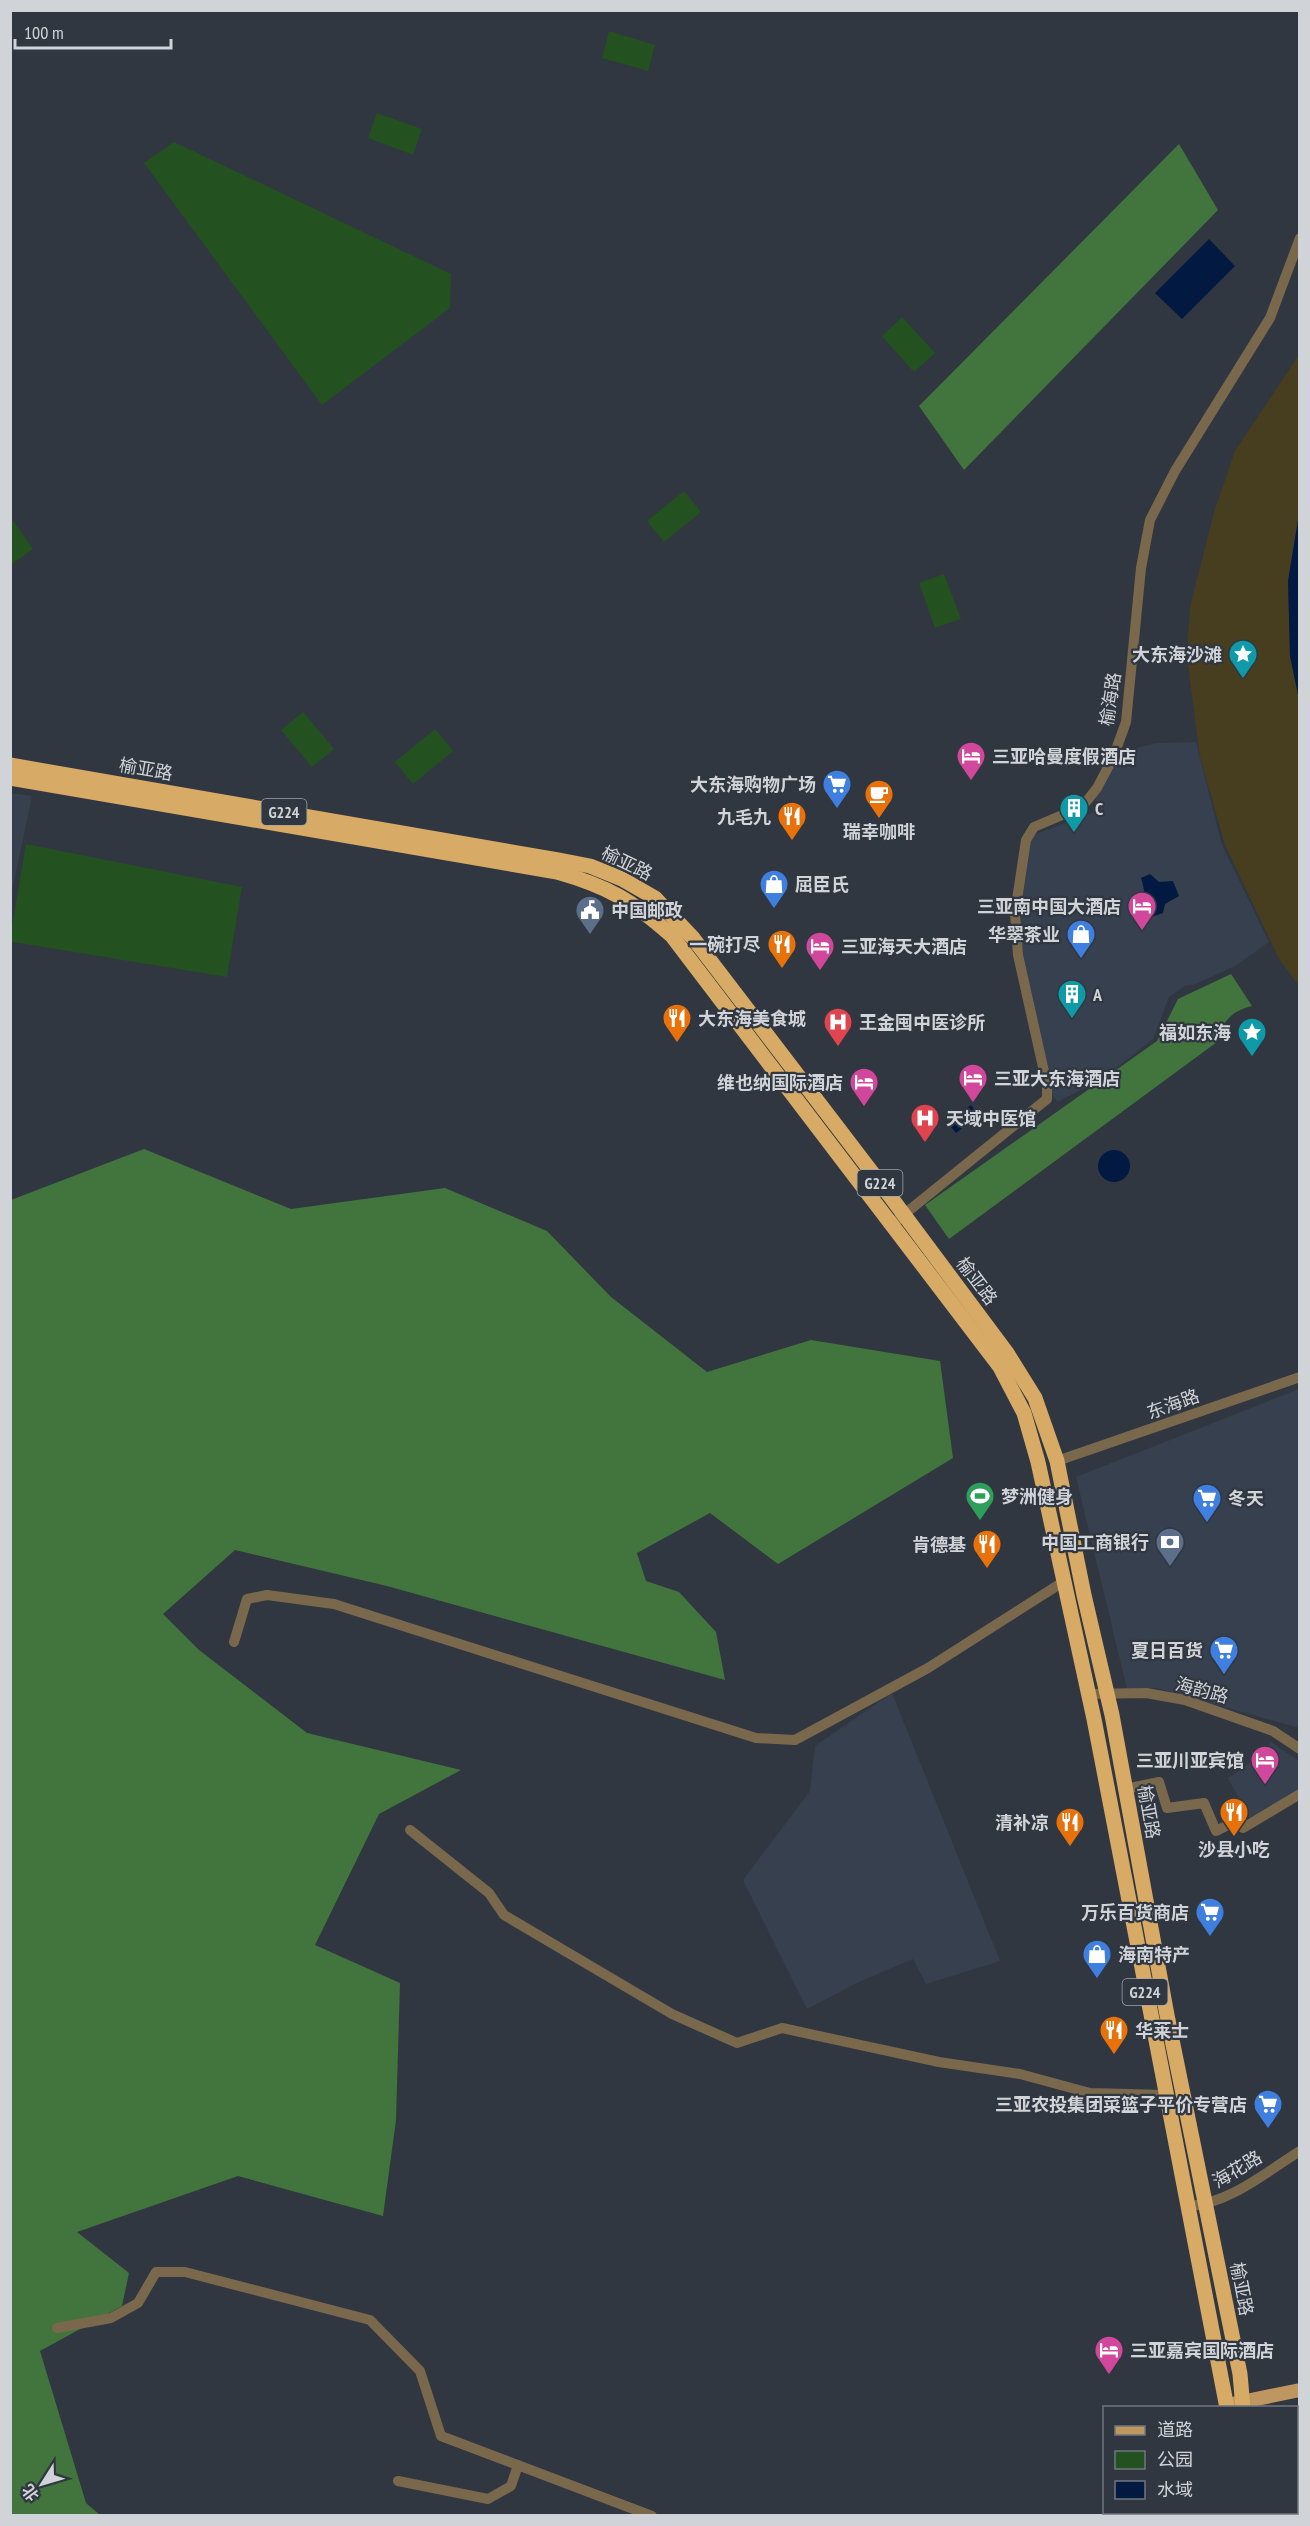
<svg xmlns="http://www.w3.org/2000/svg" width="1310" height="2526" font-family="'PT Sans Narrow','Noto Sans SC',sans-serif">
  <rect width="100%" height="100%" fill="#313740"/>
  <g fill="#36404e">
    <polygon points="1196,742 1222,845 1269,942 1235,966 1196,984 1185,986 1169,997 1153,1039 1105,1077 1058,1102 1050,1092 1026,986 1018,912 1031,836 1094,812 1096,794 1122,752 1156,743"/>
    <polygon points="11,793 32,796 11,896 10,793"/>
    <polygon points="1299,1389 1299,1728 1157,1688 1127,1689 1076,1477"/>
    <polygon points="892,1693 1000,1961 926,1984 913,1959 859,1982 807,2009 743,1880 810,1791 815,1746"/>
    <polygon points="1271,1742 1299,1761 1299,1792 1251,1820 1228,1778 1254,1760"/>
  </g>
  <g fill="#235120">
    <polygon points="609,31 655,45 648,71 602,58"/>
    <polygon points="377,113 422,129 413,155 368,138"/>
    <polygon points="174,142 451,274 450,308 322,405 144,163"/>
    <polygon points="902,317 935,353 914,372 882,336"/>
    <polygon points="684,491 701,512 664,542 647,521"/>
    <polygon points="11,518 33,549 11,565 10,565"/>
    <polygon points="944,574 961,619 935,628 919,583"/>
    <polygon points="303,712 334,749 312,767 281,730"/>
    <polygon points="435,729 453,751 413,784 395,762"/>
    <polygon points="26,844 242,887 227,977 13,942 11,941 11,932"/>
  </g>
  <g fill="#41753d">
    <polygon points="1179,144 1218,210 964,470 919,406"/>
    <path d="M 1231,974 L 1252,1006 C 1231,1011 1222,1022 1217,1042 L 949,1239 L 925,1205 L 1157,1041 L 1178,999 Z"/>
    <polygon points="144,1149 291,1209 445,1188 547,1231 611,1297 707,1372 811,1340 940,1361 953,1458 778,1564 710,1513 637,1553 646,1581 679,1592 716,1632 725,1680 387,1586 235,1550 163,1614 199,1650 307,1733 461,1770 379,1814 315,1945 400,1983 396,2120 383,2216 238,2176 77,2232 129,2273 122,2306 40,2351 86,2503 100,2515 11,2516 11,1200"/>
  </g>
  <polygon fill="#463e1e" points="1299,355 1299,514 1288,581 1290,656 1300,700 1299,986 1279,959 1225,845 1200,757 1187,657 1190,607 1214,512 1235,451"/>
  <g fill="#021941">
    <polygon points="1209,239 1235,266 1182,319 1155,293"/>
    <polygon points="1299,514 1299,700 1290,656 1288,581"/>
    <path d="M 1150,874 L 1159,882 L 1173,881 L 1179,896 L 1165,904 L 1163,913 L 1151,917 L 1147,915 C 1145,902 1145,890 1141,878 Z"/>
    <polygon points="971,1105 979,1116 956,1133 948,1123"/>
    <circle cx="1114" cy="1166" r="16"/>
  </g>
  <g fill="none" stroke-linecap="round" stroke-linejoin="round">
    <g stroke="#7a684d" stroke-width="10">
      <polyline points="891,1225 1047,1099 1047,1085 1018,955 1015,913 1026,840 1034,827 1074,810 1086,802 1097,788 1113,758 1126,722 1141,568 1150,520 1175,471 1270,318 1300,238"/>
      <polyline points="1057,1461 1300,1377"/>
      <polyline points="234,1642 247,1599 267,1595 334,1604 756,1738 795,1740 928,1668 1063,1582"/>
      <polyline points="1088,1694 1146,1693 1185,1700 1273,1731 1300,1749"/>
      <polyline points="1125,1789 1159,1782 1167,1808 1204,1803 1216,1831 1238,1820 1243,1828 1300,1794"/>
      <polyline points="410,1830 489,1893 504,1915 672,2014 737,2043 782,2028 939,2062 1020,2074 1090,2093 1165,2095"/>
      <path d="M 1188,2206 C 1229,2204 1266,2172 1300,2151"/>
      <polyline points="57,2328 111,2318 138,2303 156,2272 185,2272 370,2320 420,2371 441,2436 652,2516"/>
      <polyline points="398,2481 488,2499 511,2486 518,2465"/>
      <polyline points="1279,2512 1279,2516"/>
    </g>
    <polyline stroke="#bd975f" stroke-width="14" points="1227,2405 1300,2390"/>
    <g stroke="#d7aa65" stroke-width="15">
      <polyline points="10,765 558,860 590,866 622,879 655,898 693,938 890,1196 1007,1353 1035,1398 1057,1461 1084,1595 1112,1715 1167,2015 1240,2374 1243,2408"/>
      <path d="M 10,778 L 557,872 C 607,886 633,901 672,936 L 1000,1367 L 1024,1413 L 1038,1462 L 1094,1719 L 1227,2408"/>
      <polyline points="1209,2516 1210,2512"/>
      <polyline points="1230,2516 1231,2512"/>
    </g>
  </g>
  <defs>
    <g id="sight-pin" transform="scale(1.5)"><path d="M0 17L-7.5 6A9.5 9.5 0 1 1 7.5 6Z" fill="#0f9aa8" stroke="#313740"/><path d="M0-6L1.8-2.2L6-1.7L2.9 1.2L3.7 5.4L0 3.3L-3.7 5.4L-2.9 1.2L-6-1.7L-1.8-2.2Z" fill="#fff"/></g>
    <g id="hotel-pin" transform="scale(1.5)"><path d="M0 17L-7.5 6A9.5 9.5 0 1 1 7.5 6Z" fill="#d1479c" stroke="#313740"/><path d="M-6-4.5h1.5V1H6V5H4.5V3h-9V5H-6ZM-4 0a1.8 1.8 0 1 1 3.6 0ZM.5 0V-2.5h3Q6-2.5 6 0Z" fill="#fff"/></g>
    <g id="supermarket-pin" transform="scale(1.5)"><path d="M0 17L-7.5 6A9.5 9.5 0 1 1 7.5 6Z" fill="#3f7fe0" stroke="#313740"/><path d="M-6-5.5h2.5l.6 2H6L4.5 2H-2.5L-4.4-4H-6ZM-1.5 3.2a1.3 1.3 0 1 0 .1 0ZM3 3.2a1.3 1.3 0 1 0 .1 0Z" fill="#fff"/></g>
    <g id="cafe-pin" transform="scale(1.5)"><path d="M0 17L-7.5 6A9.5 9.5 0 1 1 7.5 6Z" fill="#e8710a" stroke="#313740"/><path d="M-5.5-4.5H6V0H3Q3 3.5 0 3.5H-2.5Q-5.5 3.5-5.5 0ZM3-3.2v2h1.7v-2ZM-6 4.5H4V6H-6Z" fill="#fff"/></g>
    <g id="building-pin" transform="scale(1.5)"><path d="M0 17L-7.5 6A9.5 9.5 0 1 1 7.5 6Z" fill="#0f9aa8" stroke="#313740"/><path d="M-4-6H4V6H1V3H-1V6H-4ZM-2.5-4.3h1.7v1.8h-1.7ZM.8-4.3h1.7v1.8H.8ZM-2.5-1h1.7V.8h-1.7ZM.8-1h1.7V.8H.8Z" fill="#fff"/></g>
    <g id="restaurant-pin" transform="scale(1.5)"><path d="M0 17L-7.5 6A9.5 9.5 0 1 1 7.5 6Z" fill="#e8710a" stroke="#313740"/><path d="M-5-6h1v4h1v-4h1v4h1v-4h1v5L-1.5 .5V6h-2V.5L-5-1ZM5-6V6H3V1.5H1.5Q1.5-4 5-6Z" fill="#fff"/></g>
    <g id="shop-pin" transform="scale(1.5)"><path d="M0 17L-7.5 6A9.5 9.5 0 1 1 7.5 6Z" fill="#3f7fe0" stroke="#313740"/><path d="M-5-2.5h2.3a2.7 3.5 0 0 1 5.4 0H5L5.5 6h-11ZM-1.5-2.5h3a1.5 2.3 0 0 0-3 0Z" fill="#fff"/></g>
    <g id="civic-pin" transform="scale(1.5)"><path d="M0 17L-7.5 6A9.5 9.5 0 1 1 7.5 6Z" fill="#5c6f8a" stroke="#313740"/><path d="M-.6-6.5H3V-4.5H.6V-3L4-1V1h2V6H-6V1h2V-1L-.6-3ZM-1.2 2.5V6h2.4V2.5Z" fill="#fff"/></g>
    <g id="hospital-pin" transform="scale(1.5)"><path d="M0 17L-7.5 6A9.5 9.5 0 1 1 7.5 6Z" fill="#e0444e" stroke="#313740"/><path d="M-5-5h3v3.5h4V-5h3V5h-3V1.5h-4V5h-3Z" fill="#fff"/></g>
    <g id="stadium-pin" transform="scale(1.5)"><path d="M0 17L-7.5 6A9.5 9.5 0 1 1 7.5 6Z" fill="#2e9e5b" stroke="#313740"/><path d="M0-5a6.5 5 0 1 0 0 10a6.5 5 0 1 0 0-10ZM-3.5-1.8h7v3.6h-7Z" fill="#fff"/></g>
    <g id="bank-pin" transform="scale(1.5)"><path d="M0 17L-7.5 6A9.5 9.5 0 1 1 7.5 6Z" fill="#5c6f8a" stroke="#313740"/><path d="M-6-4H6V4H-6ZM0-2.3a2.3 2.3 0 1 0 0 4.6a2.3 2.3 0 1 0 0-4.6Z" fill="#fff"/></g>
  </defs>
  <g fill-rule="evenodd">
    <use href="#sight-pin" x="1243" y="654"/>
    <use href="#hotel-pin" x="971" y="756"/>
    <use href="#supermarket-pin" x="837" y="784"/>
    <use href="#cafe-pin" x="879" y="794"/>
    <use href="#building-pin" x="1074" y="808"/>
    <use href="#restaurant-pin" x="792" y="816"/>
    <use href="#shop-pin" x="774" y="884"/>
    <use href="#hotel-pin" x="1142" y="906"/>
    <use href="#civic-pin" x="590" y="910"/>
    <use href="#shop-pin" x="1081" y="934"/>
    <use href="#restaurant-pin" x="782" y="944"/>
    <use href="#hotel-pin" x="820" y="946"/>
    <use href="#building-pin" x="1072" y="994"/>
    <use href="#restaurant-pin" x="677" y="1018"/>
    <use href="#hospital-pin" x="838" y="1022"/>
    <use href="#sight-pin" x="1252" y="1032"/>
    <use href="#hotel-pin" x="973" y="1078"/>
    <use href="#hotel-pin" x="864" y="1082"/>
    <use href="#hospital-pin" x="925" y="1118"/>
    <use href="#stadium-pin" x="980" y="1496"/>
    <use href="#supermarket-pin" x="1207" y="1498"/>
    <use href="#bank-pin" x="1170" y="1542"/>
    <use href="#restaurant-pin" x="987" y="1544"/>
    <use href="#supermarket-pin" x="1224" y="1650"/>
    <use href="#hotel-pin" x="1265" y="1760"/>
    <use href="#restaurant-pin" x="1234" y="1812"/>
    <use href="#restaurant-pin" x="1070" y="1822"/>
    <use href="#supermarket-pin" x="1210" y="1912"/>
    <use href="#shop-pin" x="1097" y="1954"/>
    <use href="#restaurant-pin" x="1114" y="2030"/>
    <use href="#supermarket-pin" x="1268" y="2104"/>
    <use href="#hotel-pin" x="1109" y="2350"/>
  </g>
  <g text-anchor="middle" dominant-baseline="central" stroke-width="4.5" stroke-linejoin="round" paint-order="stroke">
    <g fill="#313740" stroke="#a0a5ab" stroke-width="1.5">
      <rect x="261.5" y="799" width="45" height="26" rx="4.5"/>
      <rect x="857.5" y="1170" width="45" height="26" rx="4.5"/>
      <rect x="1122.5" y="1979" width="45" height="26" rx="4.5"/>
    </g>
    <g font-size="16" font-weight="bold" fill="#d0d4d9">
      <text x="284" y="812">G224</text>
      <text x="880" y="1183">G224</text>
      <text x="1145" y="1992">G224</text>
    </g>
    <g font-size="18" font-weight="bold" fill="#d0d4d9" stroke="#313740" text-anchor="end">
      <text x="1222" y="654">大东海沙滩</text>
      <text x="992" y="756" text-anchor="start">三亚哈曼度假酒店</text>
      <text x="816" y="784">大东海购物广场</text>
      <text x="1095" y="808" text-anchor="start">C</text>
      <text x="771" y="816">九毛九</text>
      <text x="879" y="831" text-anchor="middle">瑞幸咖啡</text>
      <text x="795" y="884" text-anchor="start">屈臣氏</text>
      <text x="1121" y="906">三亚南中国大酒店</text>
      <text x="611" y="910" text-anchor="start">中国邮政</text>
      <text x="1060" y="934">华翠茶业</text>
      <text x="761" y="944">一碗打尽</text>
      <text x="841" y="946" text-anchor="start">三亚海天大酒店</text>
      <text x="1093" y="994" text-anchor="start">A</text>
      <text x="698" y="1018" text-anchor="start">大东海美食城</text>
      <text x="859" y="1022" text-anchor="start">王金囤中医诊所</text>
      <text x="1231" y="1032">福如东海</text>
      <text x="994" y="1078" text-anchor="start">三亚大东海酒店</text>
      <text x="843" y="1082">维也纳国际酒店</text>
      <text x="946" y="1118" text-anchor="start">天域中医馆</text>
      <text x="1001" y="1496" text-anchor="start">梦洲健身</text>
      <text x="1228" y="1498" text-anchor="start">冬天</text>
      <text x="1149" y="1542">中国工商银行</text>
      <text x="966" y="1544">肯德基</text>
      <text x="1203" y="1650">夏日百货</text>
      <text x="1244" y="1760">三亚川亚宾馆</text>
      <text x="1049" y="1822">清补凉</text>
      <text x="1234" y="1849" text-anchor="middle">沙县小吃</text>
      <text x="1189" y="1912">万乐百货商店</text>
      <text x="1118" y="1954" text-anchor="start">海南特产</text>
      <text x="1135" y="2030" text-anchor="start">华莱士</text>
      <text x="1247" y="2104">三亚农投集团菜篮子平价专营店</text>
      <text x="1130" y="2350" text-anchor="start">三亚嘉宾国际酒店</text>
    </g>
    <g font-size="18" fill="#d0d4d9" stroke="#313740">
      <text transform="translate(1110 699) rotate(-81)">榆海路</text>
      <text transform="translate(146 769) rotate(10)">榆亚路</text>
      <text transform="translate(627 863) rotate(26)">榆亚路</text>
      <text transform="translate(977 1281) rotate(53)">榆亚路</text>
      <text transform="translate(1173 1404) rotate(-20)">东海路</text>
      <text transform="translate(1202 1690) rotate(15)">海韵路</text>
      <text transform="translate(1149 1812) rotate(80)">榆亚路</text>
      <text transform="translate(1237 2169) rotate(-31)">海花路</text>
      <text transform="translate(1242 2289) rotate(79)">榆亚路</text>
    </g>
  </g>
  <rect width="1310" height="2526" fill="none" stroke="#d0d4d9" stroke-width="24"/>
  <rect x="1103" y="2406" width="195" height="108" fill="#313740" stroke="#71767d" stroke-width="1.5"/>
  <rect x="1115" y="2426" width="30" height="9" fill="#bd975f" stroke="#71767d" stroke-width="1.5"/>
  <text x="1157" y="2436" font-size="18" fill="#d0d4d9">道路</text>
  <rect x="1115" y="2451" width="30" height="18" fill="#235120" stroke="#71767d" stroke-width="1.5"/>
  <text x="1157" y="2466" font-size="18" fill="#d0d4d9">公园</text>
  <rect x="1115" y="2481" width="30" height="18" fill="#021941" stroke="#71767d" stroke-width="1.5"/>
  <text x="1157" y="2496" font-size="18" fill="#d0d4d9">水域</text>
  <g transform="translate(42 2484) rotate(233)" stroke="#313740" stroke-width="4.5" paint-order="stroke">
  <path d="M0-4.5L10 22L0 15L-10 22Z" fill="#d0d4d9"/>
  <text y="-9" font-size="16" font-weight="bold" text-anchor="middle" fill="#d0d4d9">北</text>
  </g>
  <path d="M15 39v9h156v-9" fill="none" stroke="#d0d4d9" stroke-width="3"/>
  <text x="24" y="39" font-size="18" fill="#d0d4d9" stroke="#313740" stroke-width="4.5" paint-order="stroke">100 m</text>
</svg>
